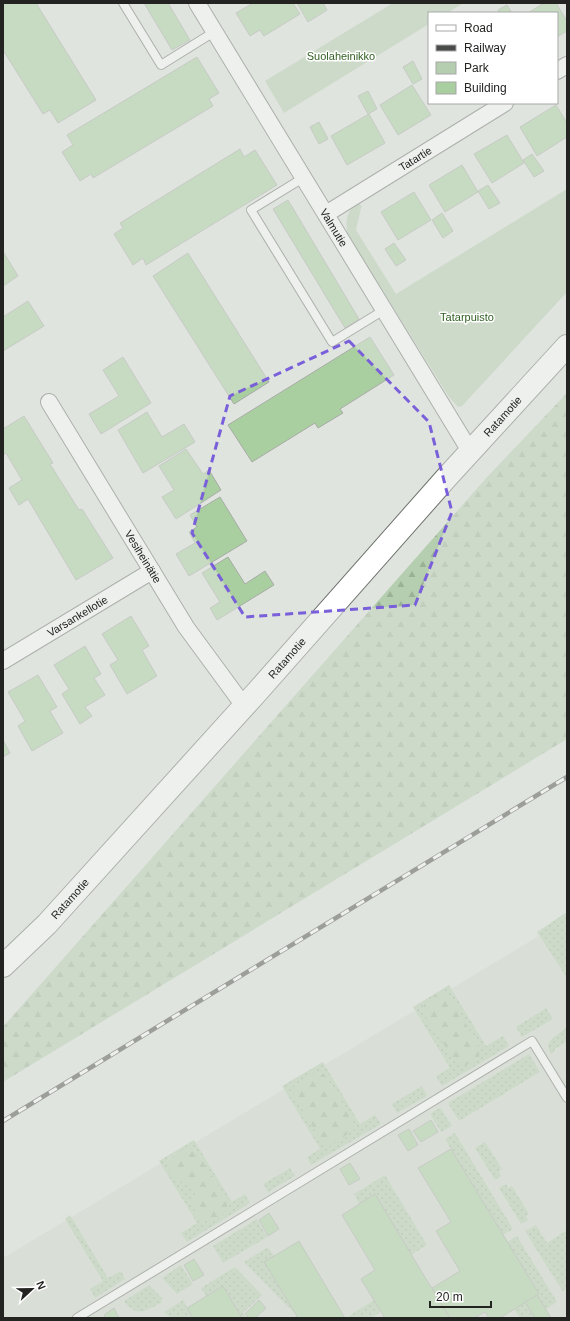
<svg xmlns="http://www.w3.org/2000/svg" width="570" height="1321" font-family="Arial,sans-serif">
  <defs>
    <pattern id="grass-dots" width="8" height="8" patternUnits="userSpaceOnUse"><rect width="8" height="8" fill="#b5ceaf"/><path d="M2 2h.1M6 6h.1" fill="none" stroke="#9bb196" stroke-width="1.8" stroke-linecap="round"/></pattern>
    <pattern id="forest-firs" width="22" height="20" patternUnits="userSpaceOnUse"><rect width="22" height="20" fill="#b5ceaf"/><path d="M5 1l3.5 6h-7zM16 11l3.5 6h-7z" fill="#9bb196"/></pattern>
  </defs>
  <rect width="100%" height="100%" fill="#e0e4df"/>
  <polygon fill="#d1dacf" points="567,919 567,1318 3,1318 3,1258"/>
  <g fill="url(#grass-dots)" fill-rule="evenodd">
    <polygon points="567,912 567,978 537,932"/>
    <polygon points="449,985 486,1046 503,1036 509,1046 442,1086 436,1076 450,1068 413,1007"/>
    <polygon points="546,1008 553,1019 522,1037 516,1027"/>
    <path d="M 567,1024 L 567,1041 L 555,1049 L 553,1053 L 551,1054 C 540,1037 564,1036 567,1024 Z"/>
    <polygon points="529,1054 540,1072 459,1121 448,1103"/>
    <path d="M 323,1062 L 360,1124 L 375,1115 L 381,1124 L 311,1165 L 307,1157 L 320,1149 L 282,1086 ZM 317,1072 L 324,1074 L 351,1118 L 355,1129 Z"/>
    <polygon points="422,1086 427,1096 397,1113 392,1104"/>
    <polygon points="439,1108 441,1109 452,1126 441,1132 430,1114"/>
    <polygon points="455,1133 513,1229 503,1235 445,1139"/>
    <path d="M 194,1140 L 232,1202 L 245,1194 L 250,1203 L 187,1242 L 181,1233 L 197,1223 L 159,1161 ZM 193,1149 L 198,1153 L 227,1201 L 196,1196 L 194,1187 L 167,1166 L 167,1160 L 176,1153 Z"/>
    <polygon points="485,1142 502,1169 499,1171 501,1176 495,1180 475,1148"/>
    <polygon points="290,1168 295,1176 268,1192 263,1184"/>
    <polygon points="385,1175 427,1245 411,1255 375,1195 359,1204 354,1194"/>
    <polygon points="506,1184 508,1188 512,1186 529,1214 526,1216 528,1220 521,1224 499,1188"/>
    <polygon points="70,1215 108,1278 121,1271 125,1279 95,1298 90,1289 103,1281 65,1219"/>
    <polygon points="257,1219 267,1237 223,1263 213,1246"/>
    <polygon points="536,1225 547,1243 567,1230 567,1287 563,1292 525,1231"/>
    <polygon points="517,1236 557,1302 532,1318 520,1318 514,1309 539,1294 507,1242"/>
    <polygon points="268,1247 274,1256 297,1316 244,1262"/>
    <polygon points="181,1265 193,1284 177,1294 162,1278"/>
    <polygon points="235,1267 262,1295 243,1313 248,1318 242,1318 223,1286 206,1296 201,1288"/>
    <path d="M 149,1285 L 162,1298 L 161,1303 C 144,1311 137,1318 124,1301 Z"/>
    <polygon points="183,1300 193,1318 171,1318 164,1312"/>
    <polygon points="374,1300 381,1312 371,1318 346,1318"/>
  </g>
  <g fill="url(#forest-firs)">
    <polygon points="567,393 567,739 3,1082 3,1027 488,476"/>
    <polygon points="443,990 452,998 480,1050 479,1057 465,1066 457,1064 425,1016 423,1009 425,1002"/>
    <polygon points="317,1072 324,1074 351,1118 355,1129 330,1146 324,1146 293,1093 294,1085"/>
    <polygon points="187,1147 193,1149 198,1153 227,1201 227,1210 219,1218 209,1222 199,1219 191,1203 196,1196 194,1187 178,1182 167,1166 167,1161 176,1153"/>
  </g>
  <g fill="#b5ceaf">
    <polygon points="393,3 464,3 447,13 429,13 429,24 284,113 265,81"/>
    <path d="M 567,189 L 567,292 L 462,406 L 458,407 L 449,397 L 348,235 C 345,222 346,213 356,203 L 359,203 L 362,207 L 361,208 L 356,230 L 396,294 Z"/>
  </g>
  <g fill="#a9ce9f" stroke="#a8aca7">
    <polygon points="3,3 36,3 96,100 58,123 50,110 43,114 3,50"/>
    <polygon points="144,3 168,3 190,40 172,50"/>
    <polygon points="253,3 293,3 300,14 264,36 260,30 250,36 236,13"/>
    <polygon points="297,3 323,3 327,10 308,22"/>
    <polygon points="544,3 556,3 567,21 567,31 557,37 557,13 528,13"/>
    <polygon points="507,5 512,13 499,13 498,10"/>
    <polygon points="197,57 219,93 209,99 213,106 93,178 91,174 80,181 62,152 73,145 67,135"/>
    <polygon points="413,61 422,79 413,84 403,67"/>
    <polygon points="412,85 431,115 398,135 380,105"/>
    <polygon points="368,91 377,109 368,114 358,96"/>
    <polygon points="556,105 567,123 567,137 537,156 520,127"/>
    <polygon points="369,114 385,143 347,165 331,136"/>
    <polygon points="319,122 328,139 319,144 310,127"/>
    <polygon points="507,135 524,163 492,183 474,154"/>
    <polygon points="240,149 244,157 255,150 277,185 146,265 143,258 133,265 114,234 123,228 120,223"/>
    <polygon points="532,154 544,171 534,177 523,160"/>
    <polygon points="462,165 478,192 445,212 429,185"/>
    <polygon points="488,185 500,203 489,209 478,191"/>
    <polygon points="414,192 431,220 398,240 381,212"/>
    <polygon points="288,200 359,319 345,328 273,209"/>
    <polygon points="442,213 453,231 443,238 432,220"/>
    <polygon points="394,243 406,260 396,266 385,249"/>
    <polygon points="3,253 4,253 18,276 3,286"/>
    <polygon points="188,253 269,382 234,404 153,276"/>
    <polygon points="28,301 44,326 3,351 3,317"/>
    <polygon points="370,337 394,375 340,409 343,413 318,428 315,423 252,462 228,425"/>
    <polygon points="123,357 151,403 101,434 89,414 119,396 103,370"/>
    <polygon points="147,412 162,437 184,424 195,442 143,473 118,430"/>
    <polygon points="24,416 53,463 50,464 79,510 82,509 113,558 76,580 28,499 19,505 9,488 22,480 6,453 3,455 3,429"/>
    <polygon points="186,449 203,474 209,470 221,490 176,519 162,497 174,490 159,466"/>
    <polygon points="220,497 247,541 189,576 176,554 195,543 189,532 197,527 190,515"/>
    <polygon points="228,557 245,584 265,571 274,585 217,620 210,608 220,602 202,573"/>
    <polygon points="131,616 149,646 142,650 157,676 127,694 110,665 118,660 102,634"/>
    <polygon points="85,646 101,674 94,678 105,695 85,707 92,716 80,724 62,694 69,689 54,665"/>
    <polygon points="38,675 57,707 50,711 63,733 32,751 18,726 25,721 8,692"/>
    <polygon points="3,740 10,753 3,757"/>
    <polygon points="431,1120 438,1132 421,1142 413,1131"/>
    <polygon points="409,1129 418,1145 408,1151 398,1135"/>
    <polygon points="451,1149 539,1294 500,1318 489,1318 485,1312 474,1318 450,1318 432,1288 460,1271 436,1231 451,1222 418,1168"/>
    <polygon points="350,1163 360,1179 349,1185 340,1169"/>
    <polygon points="375,1194 420,1269 450,1318 382,1318 384,1317 361,1279 375,1270 342,1215"/>
    <polygon points="269,1213 279,1229 268,1236 259,1220"/>
    <polygon points="299,1241 345,1318 346,1318 294,1318 297,1316 264,1262"/>
    <polygon points="194,1259 204,1275 193,1281 184,1265"/>
    <polygon points="223,1286 242,1318 193,1318 187,1308"/>
    <polygon points="537,1295 551,1318 535,1318 525,1302"/>
    <polygon points="259,1300 266,1308 255,1318 249,1318 245,1314"/>
    <polygon points="114,1308 119,1318 106,1318 104,1315"/>
  </g>
  <g fill="none" stroke-linecap="round" stroke-linejoin="round">
    <g stroke="#6e726d" stroke-width="10">
      <g id="lane">
        <polyline points="123,3 161,65 214,32"/>
        <polyline points="303,178 251,210 332,342 384,310"/>
        <polyline points="77,1318 532,1041 567,1098"/>
      </g>
    </g>
    <g stroke="#6e726d" stroke-width="18">
      <g id="street">
        <path id="s1" d="M 197,3 L 470,451"/>
        <polyline points="557,71 567,65"/>
        <path id="s2" d="M 326,214 L 505,103"/>
        <path id="s3" d="M 49,402 L 186,627 L 244,706"/>
        <path id="s4" d="M 3,661 L 152,571"/>
      </g>
    </g>
    <g stroke="#6e726d" stroke-width="24">
      <g id="secondary">
        <path id="s5" d="M 3,966 L 47,924 L 257,692 L 447,477 L 567,346"/>
      </g>
    </g>
    <use href="#lane" stroke="#fff" stroke-width="8"/>
    <use href="#street" stroke="#fff" stroke-width="16"/>
    <use href="#secondary" stroke="#fff" stroke-width="22"/>
    <g stroke="#494b48" stroke-width="4.5">
      <polyline id="rail" points="3,1121 567,777"/>
    </g>
    <use href="#rail" stroke="#fff" stroke-width="3" stroke-dasharray="9" stroke-linecap="butt"/>
  </g>
  <path d="M0 0H570V1321H0ZM 349,341 L 429,422 L 452,512 L 415,605 L 245,617 L 192,533 L 230,396 Z" fill="#e0e4df" fill-opacity=".55" fill-rule="evenodd"/>
  <path fill="none" stroke="#795fd9" stroke-width="3" stroke-dasharray="8 5" stroke-linejoin="round" d="M 349,341 L 429,422 L 452,512 L 415,605 L 245,617 L 192,533 L 230,396 Z"/>
  <g text-anchor="middle" dominant-baseline="central" stroke-width="3" stroke-linejoin="round" paint-order="stroke">
    <g font-size="11" fill="#316024" stroke="#fff">
      <text x="341" y="56">Suolaheinikko</text>
      <text x="467" y="317">Tatarpuisto</text>
    </g>
    <g font-size="11" fill="#232422" stroke="#fff">
      <text stroke="none"><textPath href="#s2" startOffset="105">Tatartie</textPath></text>
      <text stroke="none"><textPath href="#s1" startOffset="263">Valmutie</textPath></text>
      <text stroke="none"><textPath href="#s5" startOffset="743">Ratamotie</textPath></text>
      <text stroke="none"><textPath href="#s3" startOffset="181">Vesiheinätie</textPath></text>
      <text stroke="none"><textPath href="#s4" startOffset="87">Varsankellotie</textPath></text>
      <text stroke="none"><textPath href="#s5" startOffset="419">Ratamotie</textPath></text>
      <text stroke="none"><textPath href="#s5" startOffset="95">Ratamotie</textPath></text>
    </g>
  </g>
  <rect width="570" height="1321" fill="none" stroke="#232422" stroke-width="8"/>
  <rect x="428" y="12" width="130" height="92" fill="#ffffff" stroke="#a7a7a7"/>
  <rect x="436" y="25" width="20" height="6" fill="#ffffff" stroke="#a7a7a7"/>
  <text x="464" y="32" font-size="12" fill="#232422">Road</text>
  <rect x="436" y="45" width="20" height="6" fill="#494b48" stroke="#a7a7a7"/>
  <text x="464" y="52" font-size="12" fill="#232422">Railway</text>
  <rect x="436" y="62" width="20" height="12" fill="#b5ceaf" stroke="#a7a7a7"/>
  <text x="464" y="72" font-size="12" fill="#232422">Park</text>
  <rect x="436" y="82" width="20" height="12" fill="#a9ce9f" stroke="#a7a7a7"/>
  <text x="464" y="92" font-size="12" fill="#232422">Building</text>
  <g transform="translate(32 1289) rotate(68)" stroke="#ffffff" stroke-width="3" paint-order="stroke">
  <path d="M0-3L7 15L0 10L-7 15Z" fill="#232422"/>
  <text y="-6" font-size="11" font-weight="bold" text-anchor="middle" fill="#232422">N</text>
  </g>
  <path d="M430 1301v6h61v-6" fill="none" stroke="#232422" stroke-width="2"/>
  <text x="436" y="1301" font-size="12" fill="#232422" stroke="#ffffff" stroke-width="3" paint-order="stroke">20 m</text>
</svg>
